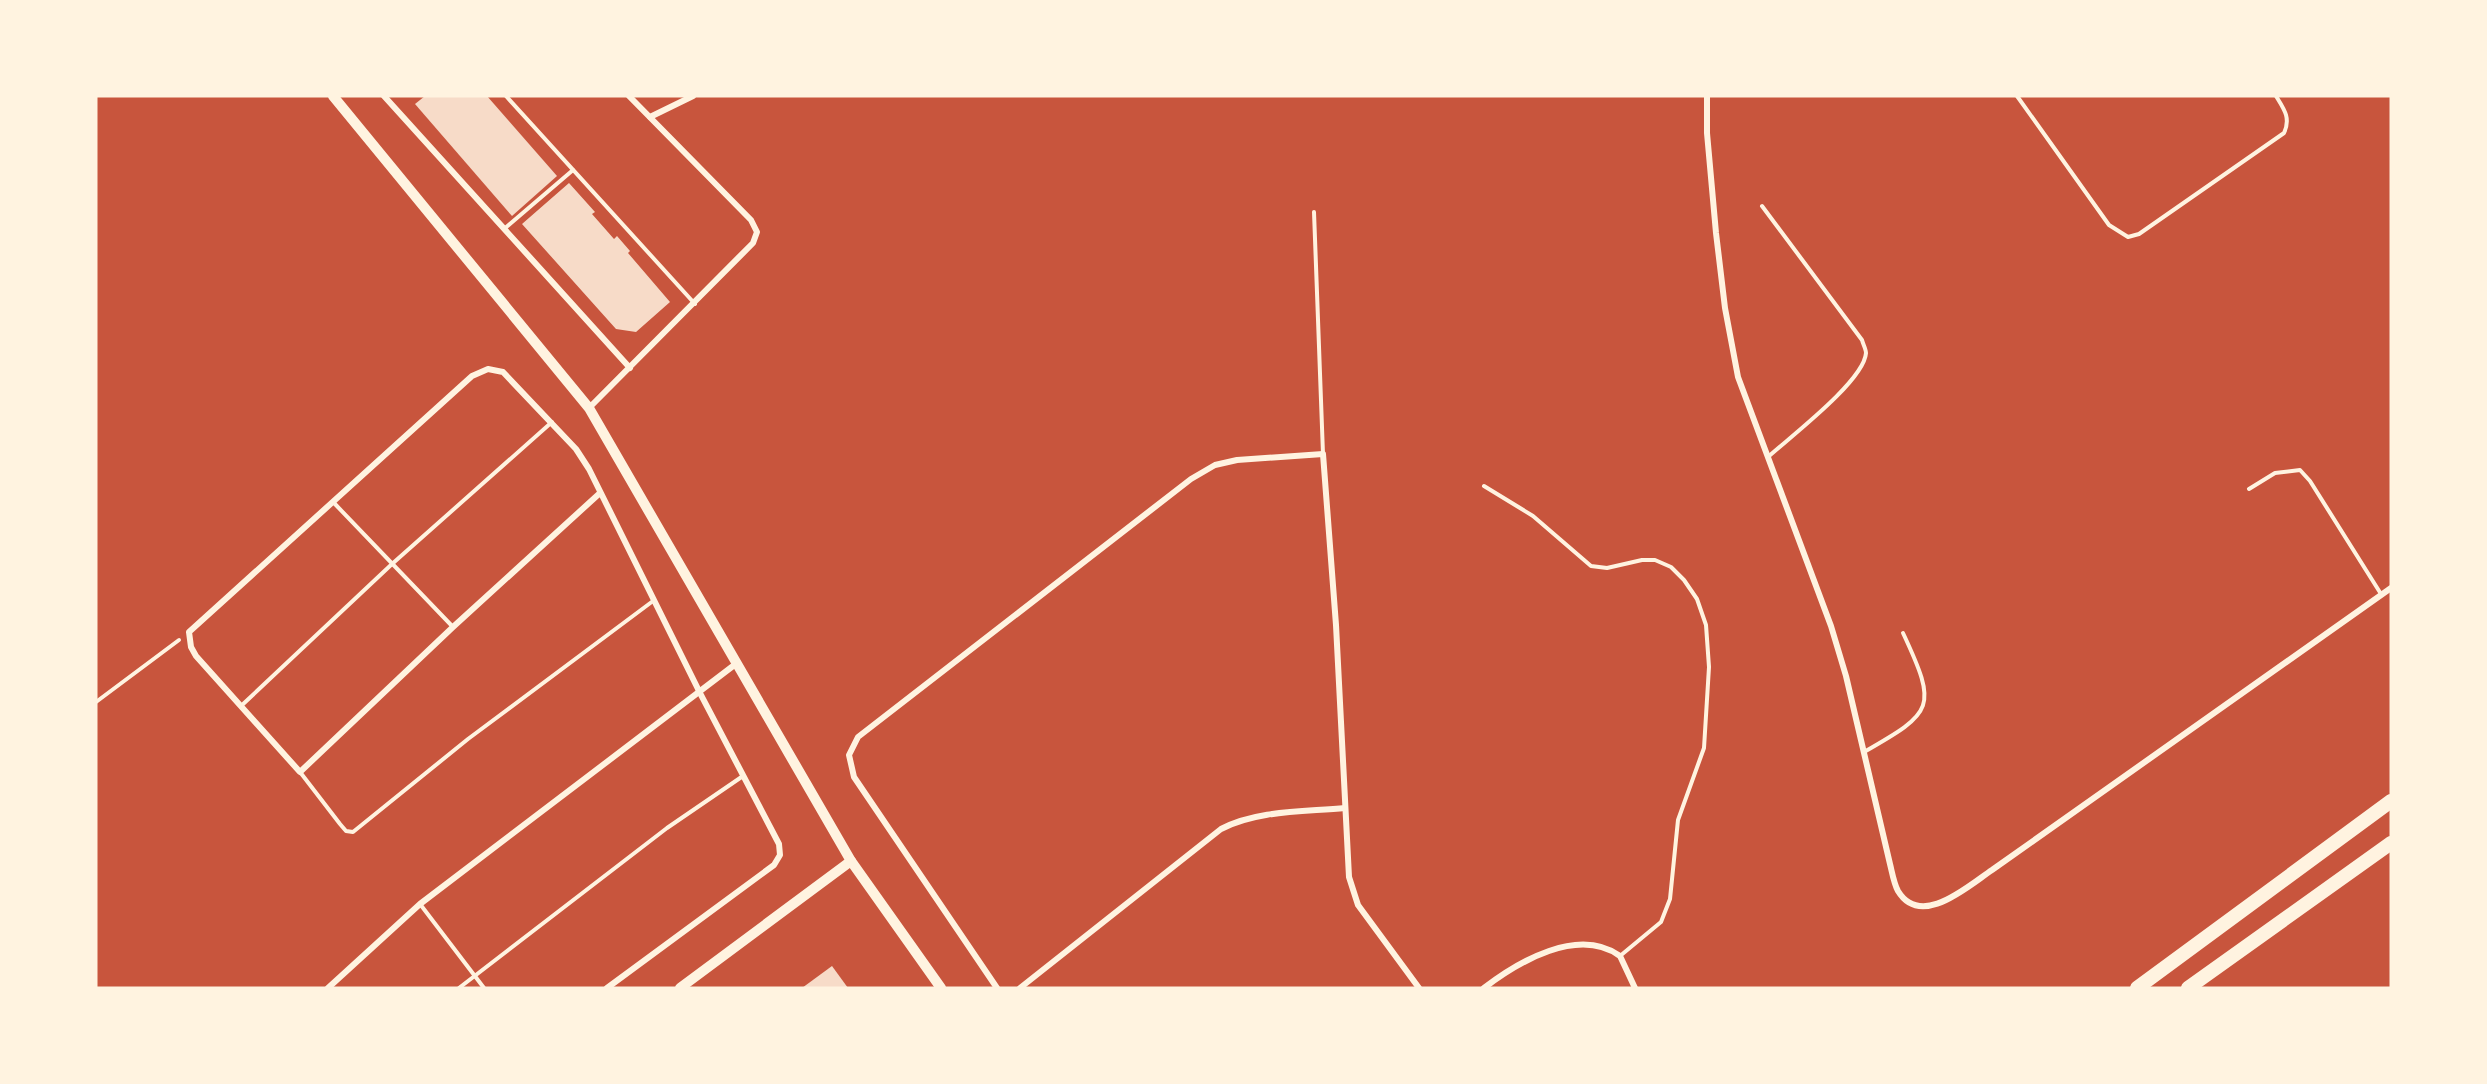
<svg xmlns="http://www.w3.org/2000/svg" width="2487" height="1084" font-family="Quicksand,sans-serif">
  <rect width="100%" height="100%" fill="#c8553d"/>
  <g fill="#f7dbc8">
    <polygon points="425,96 487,96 557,176 512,216 415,104"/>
    <polygon points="569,183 595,212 592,214 614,239 617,236 630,251 628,253 670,302 636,332 616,329 522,224"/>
    <polygon points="832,966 848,988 802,988"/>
  </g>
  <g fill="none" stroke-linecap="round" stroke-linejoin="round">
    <polyline stroke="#fff3e0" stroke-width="4" points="96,702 179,640"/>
    <g stroke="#fff3e0" stroke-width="4">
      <polyline points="506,96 695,304"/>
      <path d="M 2017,96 L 2109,225 L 2128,237 L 2139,234 L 2284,133 C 2291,118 2284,109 2276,96"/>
      <path d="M 1762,206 L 1862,340 C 1863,344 1866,349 1866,353 C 1864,381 1790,437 1768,457"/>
      <polyline points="1314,212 1323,454"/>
      <polyline points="504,229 573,170"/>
      <polyline points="1484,486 1533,516 1591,566 1607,568 1642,560 1655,560 1671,567 1684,580 1697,599 1706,625 1709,667 1704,748 1678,820 1670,899 1661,922 1620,956"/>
      <polyline points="2249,489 2275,473 2300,470 2310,481 2381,594"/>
      <polyline points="334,503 453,627"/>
      <polyline points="241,706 392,564 552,422"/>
      <path d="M 1864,752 C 1934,712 1938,708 1903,633"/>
      <polyline points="300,772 340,824 346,831 353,832 468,739 653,601"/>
      <polyline points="420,904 484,988"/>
      <polyline points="459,988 667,828 743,776"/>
    </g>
    <g stroke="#fff3e0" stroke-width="6">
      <polyline points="384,96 630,368"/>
      <path d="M 1707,96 L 1707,133 L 1716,233 L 1725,308 L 1738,377 L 1831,626 L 1846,676 L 1890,864 C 1892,872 1894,884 1898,891 C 1921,929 1968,886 1992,870 L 2391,588"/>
      <polyline points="650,117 693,96"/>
      <polyline points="589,408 753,243 757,232 751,220 629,96"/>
      <polyline points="600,493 453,627 300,772 196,656 191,647 189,632 472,376 488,369 503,372 576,449 589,469 700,693 779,844 780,855 774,865 607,988"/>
      <polyline points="328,988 420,904 737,663"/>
      <polyline points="997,988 854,777 849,755 858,737 1191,479 1215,465 1237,460 1323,454 1336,625 1349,877 1358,905 1419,988"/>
      <path d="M 1020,988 L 1221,829 C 1258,810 1304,812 1345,808"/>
      <path d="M 1484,988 C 1518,962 1578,926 1620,956 L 1635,988"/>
    </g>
    <g stroke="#fff3e0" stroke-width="10">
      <polyline points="333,96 589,408 851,861 941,988"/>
      <polyline points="680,988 851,861"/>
    </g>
    <g stroke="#fff3e0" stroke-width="14">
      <polyline points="2137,988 2391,801"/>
      <polyline points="2188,988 2391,843"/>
    </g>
  </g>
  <rect width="2487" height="1084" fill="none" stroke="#fff3e0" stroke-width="195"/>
</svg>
